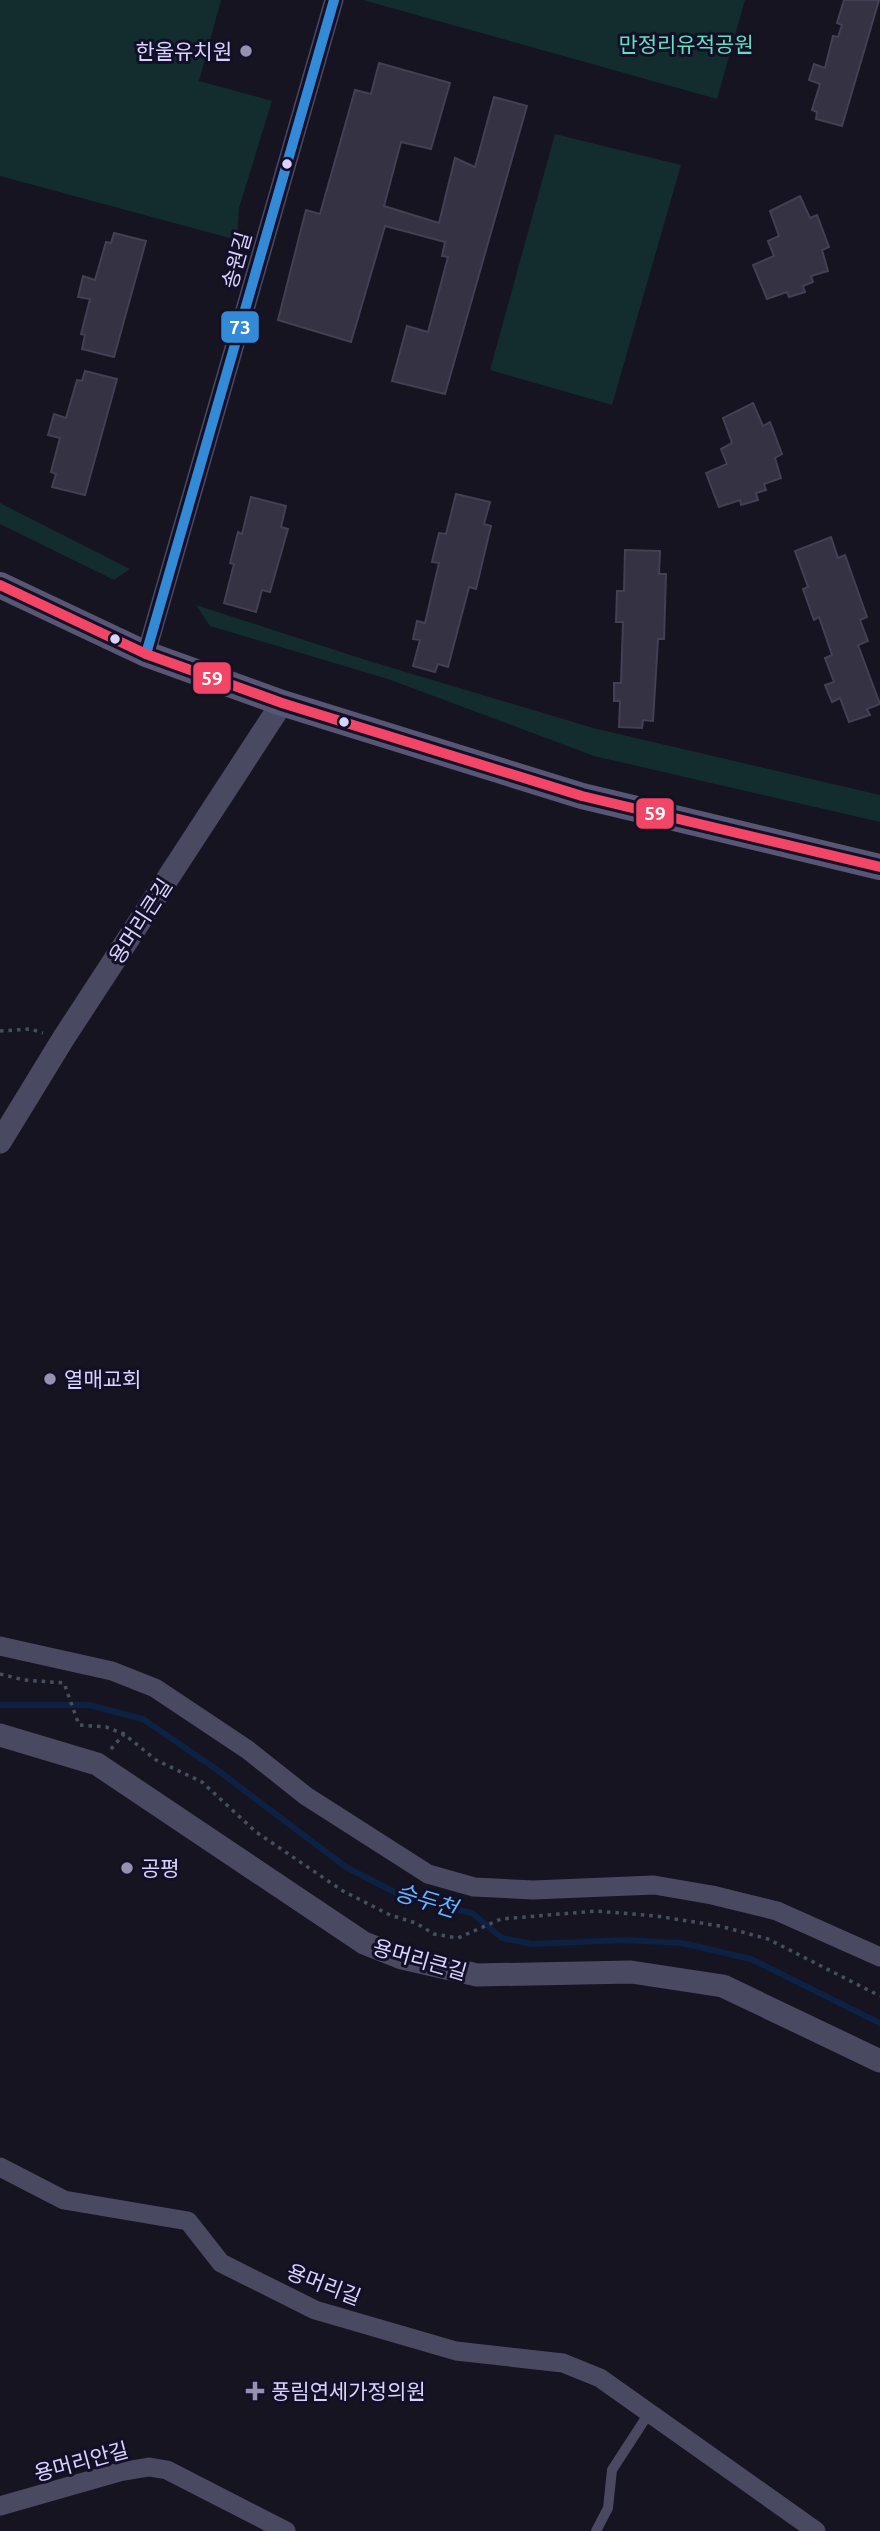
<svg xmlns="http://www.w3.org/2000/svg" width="880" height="2531" font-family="Ubuntu,'Noto Sans KR',sans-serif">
  <rect width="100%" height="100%" fill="#161421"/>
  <g fill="#132c2d">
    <polygon points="0,0 221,0 199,81 272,101 239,208 237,240 0,176"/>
    <polygon points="363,0 745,0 717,99"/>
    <polygon points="555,134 681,165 612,405 490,370"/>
    <polygon points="0,503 130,569 114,580 0,524"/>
    <polygon points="196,605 369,661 593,728 880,795 880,822 594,756 388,679 210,626"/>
  </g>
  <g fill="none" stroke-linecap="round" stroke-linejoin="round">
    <polyline stroke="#0d2144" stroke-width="6" points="0,1705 89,1705 143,1719 216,1769 346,1867 404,1897 472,1913 502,1938 532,1944 625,1940 682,1943 751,1959 880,2023"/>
  </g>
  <g fill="#343243" stroke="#433f54" stroke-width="2">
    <polygon points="844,0 879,0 842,126 816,119 817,112 812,110 820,84 809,80 814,64 825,68 833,36 838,37 842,25 837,23"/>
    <polygon points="379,63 450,83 431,149 401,142 384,206 439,223 455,158 475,167 494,97 527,106 445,394 392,381 407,326 428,332 448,257 442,256 445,242 385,226 351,342 278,320 306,210 320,214 355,90 371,94"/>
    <polygon points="800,196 810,218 817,215 829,247 822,250 828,271 811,276 813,282 803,286 805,292 789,297 787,292 767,299 753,265 774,256 768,241 779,236 770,211"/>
    <polygon points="114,233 146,241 114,357 82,349 85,335 81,334 90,299 78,297 83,276 95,280 106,242 111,243"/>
    <polygon points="85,371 117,379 85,495 52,487 56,474 51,472 60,438 48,435 54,414 66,418 77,380 82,381"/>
    <polygon points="753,403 763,426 770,422 782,454 775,458 781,478 764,484 766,490 756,493 758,500 741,505 740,500 719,507 706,473 727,464 721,449 732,443 723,418"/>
    <polygon points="456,494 490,502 484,524 491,526 476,589 469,587 448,667 438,664 435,672 413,666 420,640 413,639 417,621 425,623 439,563 432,562 439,533 446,534"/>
    <polygon points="251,497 286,506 281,527 288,529 270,592 262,590 256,612 224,603 234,564 230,563 238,532 242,534"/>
    <polygon points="831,537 838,558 845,555 867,617 860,620 868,641 858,645 880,704 867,709 870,715 849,722 840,698 832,702 825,685 834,682 825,658 832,655 819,617 814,620 803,589 808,587 795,551"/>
    <polygon points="625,550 660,551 659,574 666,574 664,639 658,639 653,721 643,720 642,728 619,727 620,701 614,701 614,683 621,683 623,622 616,622 617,591 624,591"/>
  </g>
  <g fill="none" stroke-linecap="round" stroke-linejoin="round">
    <g stroke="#44505f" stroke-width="3.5" stroke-dasharray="3.5 5" stroke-linecap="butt">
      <polyline points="0,1031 30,1029 43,1033"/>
      <polyline points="0,1674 24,1680 64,1683 79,1725 106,1727 124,1734 156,1760 202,1782 256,1832 343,1891 390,1915 416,1923 434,1934 458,1938 501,1919 596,1911 656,1916 720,1926 768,1939 880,1996"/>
      <polyline points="111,1749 124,1734"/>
    </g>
    <polyline stroke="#4a4962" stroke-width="10" points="596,2531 608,2508 612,2470 649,2413"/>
    <g stroke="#4a4962" stroke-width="19">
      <polyline points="146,654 334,0"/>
      <polyline points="0,1646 112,1671 155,1688 248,1750 306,1796 428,1874 474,1887 533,1890 654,1885 712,1895 777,1911 880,1957"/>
      <polyline points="0,2167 64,2200 188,2221 221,2263 315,2310 456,2351 563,2363 600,2378 816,2531"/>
      <polyline points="0,2506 119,2472 149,2467 167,2470 286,2531"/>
    </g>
    <g stroke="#4a4962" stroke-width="23">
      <polyline points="0,1142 63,1039 282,703"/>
      <polyline points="0,1735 97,1764 364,1943 402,1958 477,1975 631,1972 723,1986 880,2061"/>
    </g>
    <polyline stroke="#575674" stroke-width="26" points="0,585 146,654 282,703 582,796 880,867"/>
    <g stroke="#130f26" stroke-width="16">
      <polyline id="bus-1" points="146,654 334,0"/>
    </g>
    <g stroke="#130f26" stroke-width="16">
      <polyline id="bus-2" points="0,585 146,654 282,703 582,796 880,867"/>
    </g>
    <use href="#bus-1" stroke="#338bd7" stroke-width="10"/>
    <use href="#bus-2" stroke="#f34667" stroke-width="10"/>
  </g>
  <g fill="#9591b1" stroke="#130f26" stroke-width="2.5">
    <circle cx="246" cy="51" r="7"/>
    <circle cx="50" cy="1379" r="7"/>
    <circle cx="127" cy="1868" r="7"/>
    <path d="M251.5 2380.5h7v7h7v7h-7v7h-7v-7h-7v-7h7z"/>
  </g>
  <g fill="#d9d4ff" stroke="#130f26" stroke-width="2.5">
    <circle cx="287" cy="164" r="6"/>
    <circle cx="115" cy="639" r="6"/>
    <circle cx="344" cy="722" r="6"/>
  </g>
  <g text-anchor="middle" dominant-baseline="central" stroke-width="6" stroke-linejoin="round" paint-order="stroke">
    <g font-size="21" fill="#5fe0c0" stroke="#130f26">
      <text x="686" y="44">만정리유적공원</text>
    </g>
    <g font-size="21" fill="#d9d4ff" stroke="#130f26" text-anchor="start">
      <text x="232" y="51" text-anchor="end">한울유치원</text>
      <text x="64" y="1379">열매교회</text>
      <text x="141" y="1868">공평</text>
      <text x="271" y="2391">풍림연세가정의원</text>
    </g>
    <g font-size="21" fill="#d9d4ff" stroke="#130f26">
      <text transform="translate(236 260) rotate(-74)">송원길</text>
      <text transform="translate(140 921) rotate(-57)">용머리큰길</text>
      <text transform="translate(420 1959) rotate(16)">용머리큰길</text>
      <text transform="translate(324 2284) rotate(21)">용머리길</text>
      <text transform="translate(81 2461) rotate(-15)">용머리안길</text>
    </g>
    <g font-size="23" font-style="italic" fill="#62b6ff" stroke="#130f26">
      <text transform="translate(426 1900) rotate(17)">승두천</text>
    </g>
  </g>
  <g stroke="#130f26" stroke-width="2.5">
    <rect x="220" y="310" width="40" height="34" rx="7" fill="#338bd7"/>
    <rect x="192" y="661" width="40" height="34" rx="7" fill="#f34667"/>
    <rect x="635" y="797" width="40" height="33" rx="7" fill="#f34667"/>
  </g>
  <g font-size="19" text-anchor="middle" font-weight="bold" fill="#fff">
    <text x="240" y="334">73</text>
    <text x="212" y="685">59</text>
    <text x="655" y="820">59</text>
  </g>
</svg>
